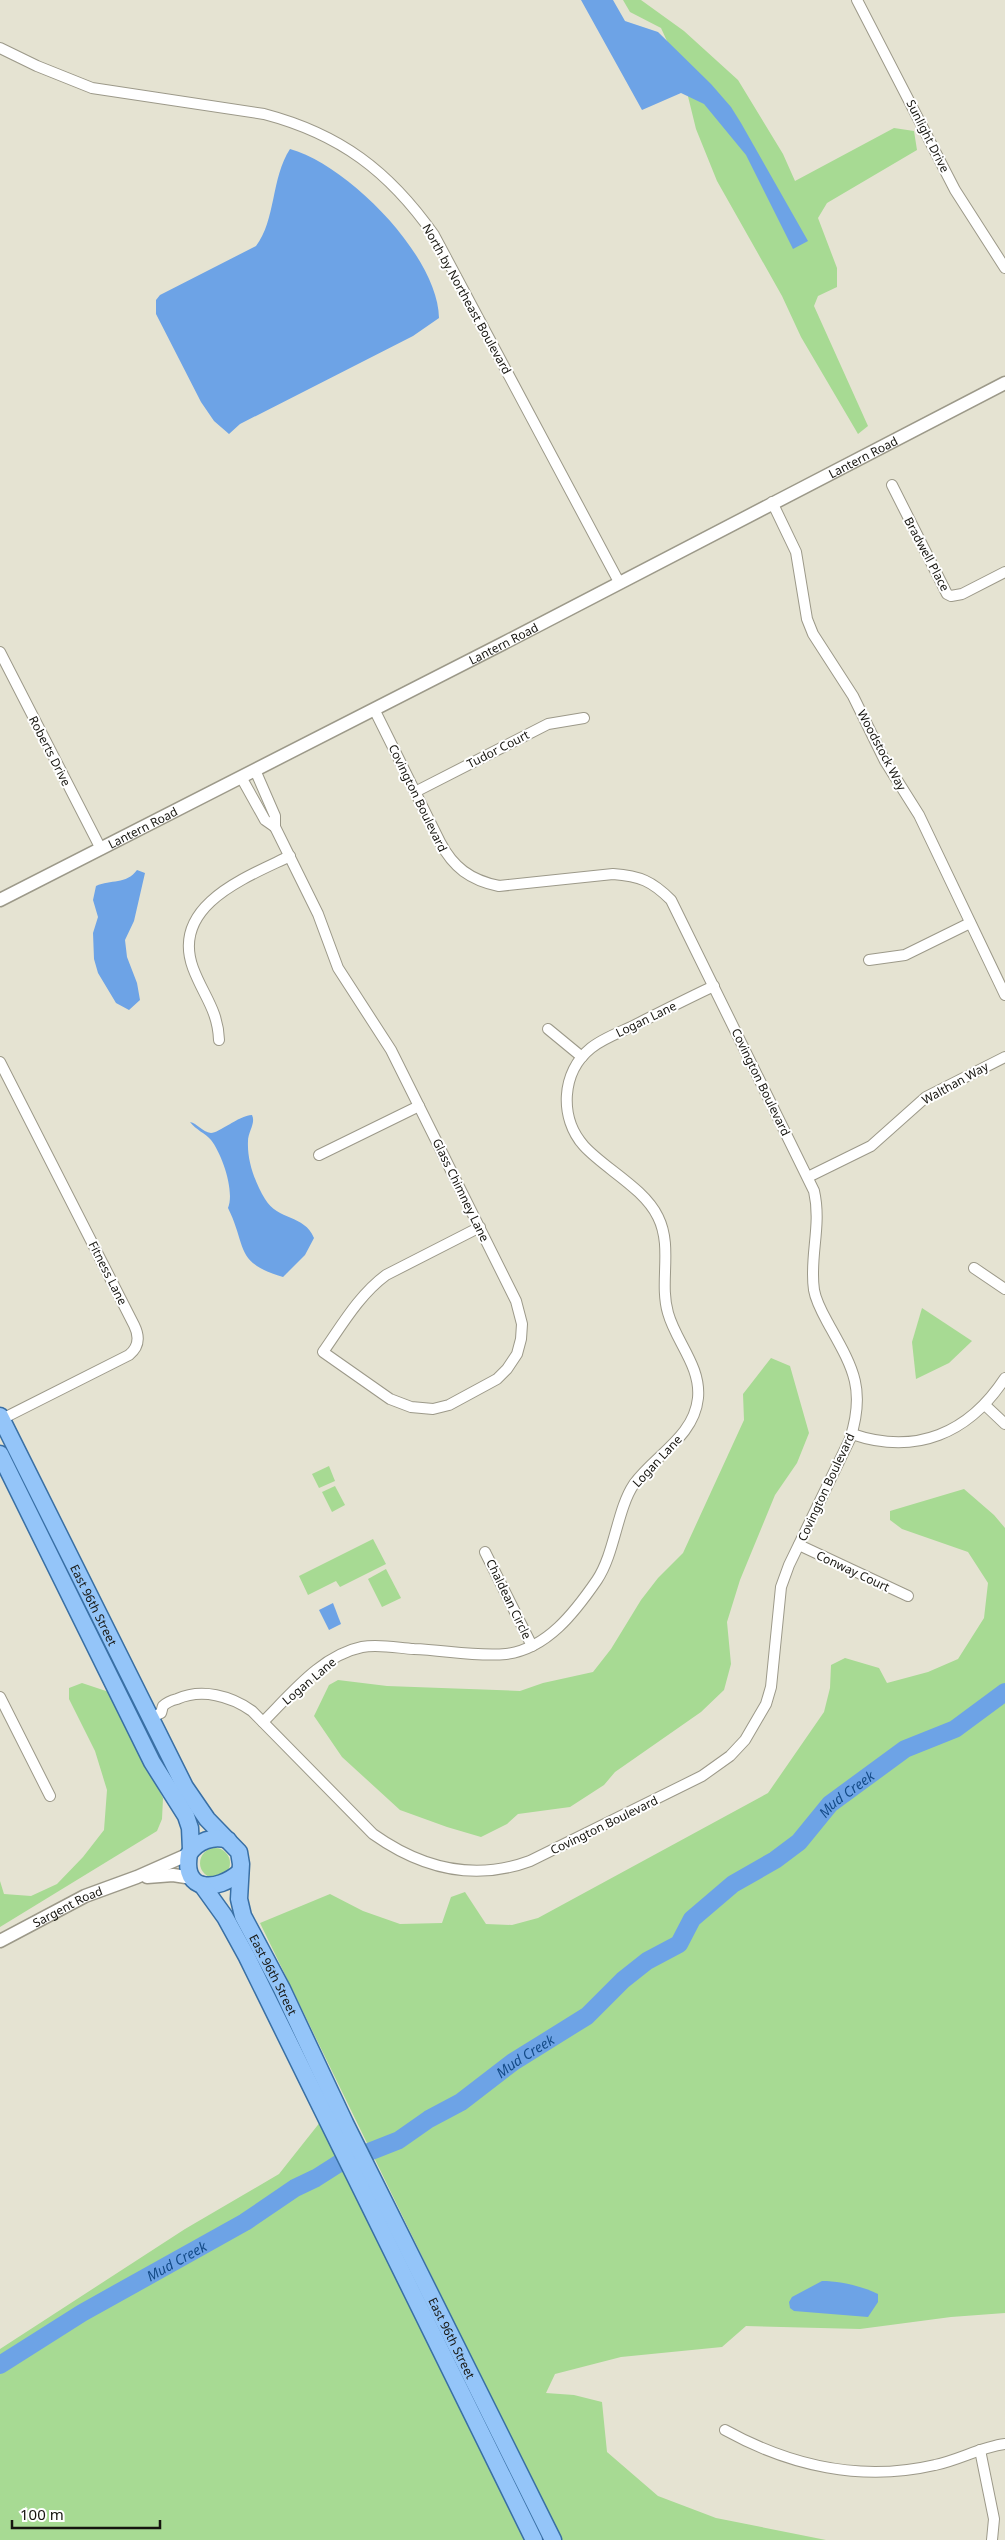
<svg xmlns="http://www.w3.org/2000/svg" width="1005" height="2540" font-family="'Noto Sans',sans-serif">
  <rect width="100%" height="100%" fill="#e5e3d2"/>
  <g fill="#a7da93">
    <polygon points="623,0 641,0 684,31 738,80 783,154 795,181 894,128 914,131 917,150 827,203 818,218 837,268 837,287 818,296 814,306 868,426 858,434 801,337 782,296 717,181 696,129 683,76 661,28 630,12"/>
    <polygon points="922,1308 972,1341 949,1363 916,1379 912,1342"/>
    <polygon points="771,1358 790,1366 809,1433 797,1463 775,1495 740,1580 727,1622 731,1664 724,1690 701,1712 615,1772 604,1785 570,1807 518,1814 507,1824 481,1837 447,1827 400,1810 342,1757 314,1716 329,1685 338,1680 387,1686 520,1691 543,1683 593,1672 611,1649 641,1600 658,1578 683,1553 744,1420 743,1394"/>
    <polygon points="329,1466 335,1481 319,1488 312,1474"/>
    <polygon points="335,1486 345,1505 332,1512 322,1492"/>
    <polygon points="964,1489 994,1515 1005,1528 1005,2313 951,2317 860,2329 746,2326 722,2347 621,2357 555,2374 546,2393 574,2395 602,2402 607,2452 658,2496 716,2518 826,2540 560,2540 260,1923 330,1894 363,1911 400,1924 442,1923 451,1897 465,1892 486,1924 512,1925 538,1918 768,1793 824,1712 830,1688 831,1665 845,1658 879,1668 887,1683 928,1672 958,1659 984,1618 988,1583 968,1552 902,1529 890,1520 890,1511"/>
    <polygon points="373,1539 386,1564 340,1587 336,1581 308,1595 299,1576"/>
    <polygon points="386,1569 401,1598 382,1607 368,1579"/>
    <polygon points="82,1683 109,1692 163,1798 162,1819 157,1831 0,1927 0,1881 4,1894 31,1896 57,1884 83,1857 104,1830 107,1790 95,1751 69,1699 69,1688"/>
    <circle cx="215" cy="1863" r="15"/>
    <polygon points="321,2121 526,2540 0,2540 0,2349 185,2229 279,2174"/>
  </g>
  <g fill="#6da3e6">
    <polygon points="581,0 613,0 625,21 658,32 711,84 731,107 741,123 808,241 793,249 746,155 704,104 681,93 642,110"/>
    <path d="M 290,149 C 348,165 438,256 439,318 L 413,336 L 240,424 L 229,434 L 214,421 L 201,402 L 156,314 L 156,300 L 160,295 L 256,246 C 276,220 271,178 290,149 Z"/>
    <path d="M 137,870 L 145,873 L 134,921 L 125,940 L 127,957 L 137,983 L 140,1000 L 129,1010 L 116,1003 L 98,973 L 94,959 L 93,933 L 98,917 L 93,900 L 96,886 C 111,879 126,885 137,870 Z"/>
    <path d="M 252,1115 C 256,1123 248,1132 248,1141 C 247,1161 255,1182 265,1199 C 278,1221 304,1214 314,1238 L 305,1255 L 283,1277 C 234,1263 247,1246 228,1208 C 235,1191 222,1154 211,1140 C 205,1133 196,1130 190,1122 C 197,1123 202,1132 211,1133 C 219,1133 238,1116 252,1115 Z"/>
    <polygon points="333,1603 341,1624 329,1630 319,1610"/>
    <path d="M 822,2281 C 839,2281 862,2286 878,2294 L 878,2302 L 868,2317 L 794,2311 L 790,2308 L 789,2302 L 792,2297 Z"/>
  </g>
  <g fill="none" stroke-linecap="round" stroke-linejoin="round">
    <path stroke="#6da3e6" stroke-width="18" id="s1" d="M 0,2365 L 82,2313 L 245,2222 L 295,2188 L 316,2178 L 338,2164 L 399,2140 L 429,2119 L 461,2102 L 513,2062 L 587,2016 L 623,1980 L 647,1961 L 679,1944 L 692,1919 L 733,1884 L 775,1860 L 799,1842 L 830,1804 L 905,1749 L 955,1729 L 1005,1692"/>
    <g stroke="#9c9989" stroke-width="12">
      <g id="minor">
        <polyline points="857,0 955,190 1005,268"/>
        <path d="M 0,48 L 37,66 L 92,88 L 264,114 C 340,134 389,171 434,235 L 619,582"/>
        <polyline points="892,485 947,594 951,596 962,594 1005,572"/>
        <polyline points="772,502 796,552 807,619 813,634 853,696 885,761 919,815 1005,995"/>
        <polyline points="0,652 101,849"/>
        <path d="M 255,770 L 275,816 L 275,827 L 318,914 L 338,968 L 391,1050 L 516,1301 L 522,1324 L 521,1339 L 517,1354 L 507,1369 L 497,1379 L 449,1405 L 433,1409 L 411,1407 L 390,1399 L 323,1352 C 342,1325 359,1295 386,1275 L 480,1227"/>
        <polyline points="241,777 265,820 275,827"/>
        <polyline points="415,792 548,724 584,718"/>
        <polyline points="869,960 905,955 970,923"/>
        <polyline points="548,1029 582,1057"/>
        <path d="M 219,1040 C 218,1010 203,995 193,968 C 170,905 247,877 290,856"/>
        <path d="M 0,1062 L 134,1325 C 140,1337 139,1347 129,1355 L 0,1420"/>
        <polyline points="319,1155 419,1106"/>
        <polyline points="808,1177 871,1146 926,1097 1005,1057"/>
        <polyline points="974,1268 1005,1289"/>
        <polyline points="985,1405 1005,1424"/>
        <path d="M 852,1434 C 916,1456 969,1433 1005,1378"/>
        <polyline points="799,1545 908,1596"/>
        <polyline points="485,1552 532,1646"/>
        <polyline points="0,1697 50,1796"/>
        <path d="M 150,1718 L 161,1713 C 162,1711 162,1708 163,1706 C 166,1703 173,1700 177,1699 C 202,1688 231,1696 252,1711 L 373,1834 C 421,1868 473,1882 530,1861 L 702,1776 L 730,1756 L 745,1740 L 766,1704 L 771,1687 L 781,1587 L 789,1565 L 850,1439 C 866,1389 853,1368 829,1325 C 823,1314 816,1302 814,1290 C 809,1257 822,1226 814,1191 L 671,900 C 652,881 640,876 613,874 L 499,886 C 470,880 453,867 440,842 L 374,709"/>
        <path d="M 263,1722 C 291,1694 322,1655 362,1647 C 379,1644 398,1648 414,1649 C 444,1650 476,1657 506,1654 C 547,1649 575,1612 597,1580 C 615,1553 617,1509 634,1484 C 655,1455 694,1437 698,1398 C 701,1366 676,1342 668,1313 C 659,1282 673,1247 658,1217 C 644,1188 605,1169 584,1146 C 559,1118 561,1072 591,1048 C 602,1039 618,1033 631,1027 C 659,1013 686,999 714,986"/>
        <path d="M 725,2430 C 790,2466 862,2482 935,2465 C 959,2460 981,2447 1005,2444"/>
        <polyline points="980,2450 994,2519 992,2540"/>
      </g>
    </g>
    <g stroke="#9c9989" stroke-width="15">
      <g id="tertiary">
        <path id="s2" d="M 0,900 L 502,644 L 1005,383"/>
        <polyline points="147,1877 173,1875 192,1878"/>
        <path id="s3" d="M 0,1941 L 85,1896 L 137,1877 L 189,1854"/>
      </g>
    </g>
    <g stroke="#396fa4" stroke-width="19">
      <g id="primary">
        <path id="s4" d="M 0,1416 L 185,1787 L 207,1819 L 239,1852 L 241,1864 L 239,1899 L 243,1916 L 282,1989 L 345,2123 L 553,2540"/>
        <polyline points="0,1454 152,1762 186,1816 190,1828 191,1850"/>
        <path d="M 228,1840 C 214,1835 197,1841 189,1854 C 182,1893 217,1892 240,1872"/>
        <polyline points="202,1885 225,1917 247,1957 534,2540"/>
      </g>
    </g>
    <use href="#minor" stroke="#fff" stroke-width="10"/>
    <use href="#tertiary" stroke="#fff" stroke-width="12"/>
    <use href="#primary" stroke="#94c5f9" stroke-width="16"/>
  </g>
  <g text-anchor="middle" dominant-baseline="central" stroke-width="4" stroke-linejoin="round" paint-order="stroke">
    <g font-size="12" fill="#16150f" stroke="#fff">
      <text transform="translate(928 136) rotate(63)">Sunlight Drive</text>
      <text transform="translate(467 299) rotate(61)">North by Northeast Boulevard</text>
      <text stroke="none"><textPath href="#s2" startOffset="970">Lantern Road</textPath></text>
      <text transform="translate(927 554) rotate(62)">Bradwell Place</text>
      <text stroke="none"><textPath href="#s2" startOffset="565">Lantern Road</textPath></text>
      <text transform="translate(498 749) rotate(-27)">Tudor Court</text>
      <text transform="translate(882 750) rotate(62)">Woodstock Way</text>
      <text transform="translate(50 751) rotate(63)">Roberts Drive</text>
      <text transform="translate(418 798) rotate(64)">Covington Boulevard</text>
      <text stroke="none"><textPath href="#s2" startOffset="160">Lantern Road</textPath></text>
      <text transform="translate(646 1019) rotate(-26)">Logan Lane</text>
      <text transform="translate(761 1082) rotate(64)">Covington Boulevard</text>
      <text transform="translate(955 1083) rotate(-29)">Walthan Way</text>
      <text transform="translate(461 1190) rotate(64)">Glass Chimney Lane</text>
      <text transform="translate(108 1273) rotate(63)">Fitness Lane</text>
      <text transform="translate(657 1461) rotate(-47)">Logan Lane</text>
      <text transform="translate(826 1487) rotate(-65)">Covington Boulevard</text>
      <text transform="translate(853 1571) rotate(25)">Conway Court</text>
      <text transform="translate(509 1599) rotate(64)">Chaldean Circle</text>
      <text stroke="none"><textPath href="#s4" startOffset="211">East 96th Street</textPath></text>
      <text transform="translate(309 1681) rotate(-40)">Logan Lane</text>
      <text transform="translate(604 1825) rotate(-26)">Covington Boulevard</text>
      <text stroke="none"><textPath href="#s3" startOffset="76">Sargent Road</textPath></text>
      <text stroke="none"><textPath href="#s4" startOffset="630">East 96th Street</textPath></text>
      <text stroke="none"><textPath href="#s4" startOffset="1035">East 96th Street</textPath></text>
    </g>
    <g font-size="14" font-style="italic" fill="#154c89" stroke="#fff">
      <text stroke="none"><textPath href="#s1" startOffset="1031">Mud Creek</textPath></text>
      <text stroke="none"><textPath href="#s1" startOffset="611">Mud Creek</textPath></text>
      <text stroke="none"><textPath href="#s1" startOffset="205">Mud Creek</textPath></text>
    </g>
  </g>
  <path d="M12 2520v8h148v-8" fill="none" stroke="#16150f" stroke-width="2.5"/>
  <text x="20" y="2520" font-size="15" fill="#16150f" stroke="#ffffff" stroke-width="4" paint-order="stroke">100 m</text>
</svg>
